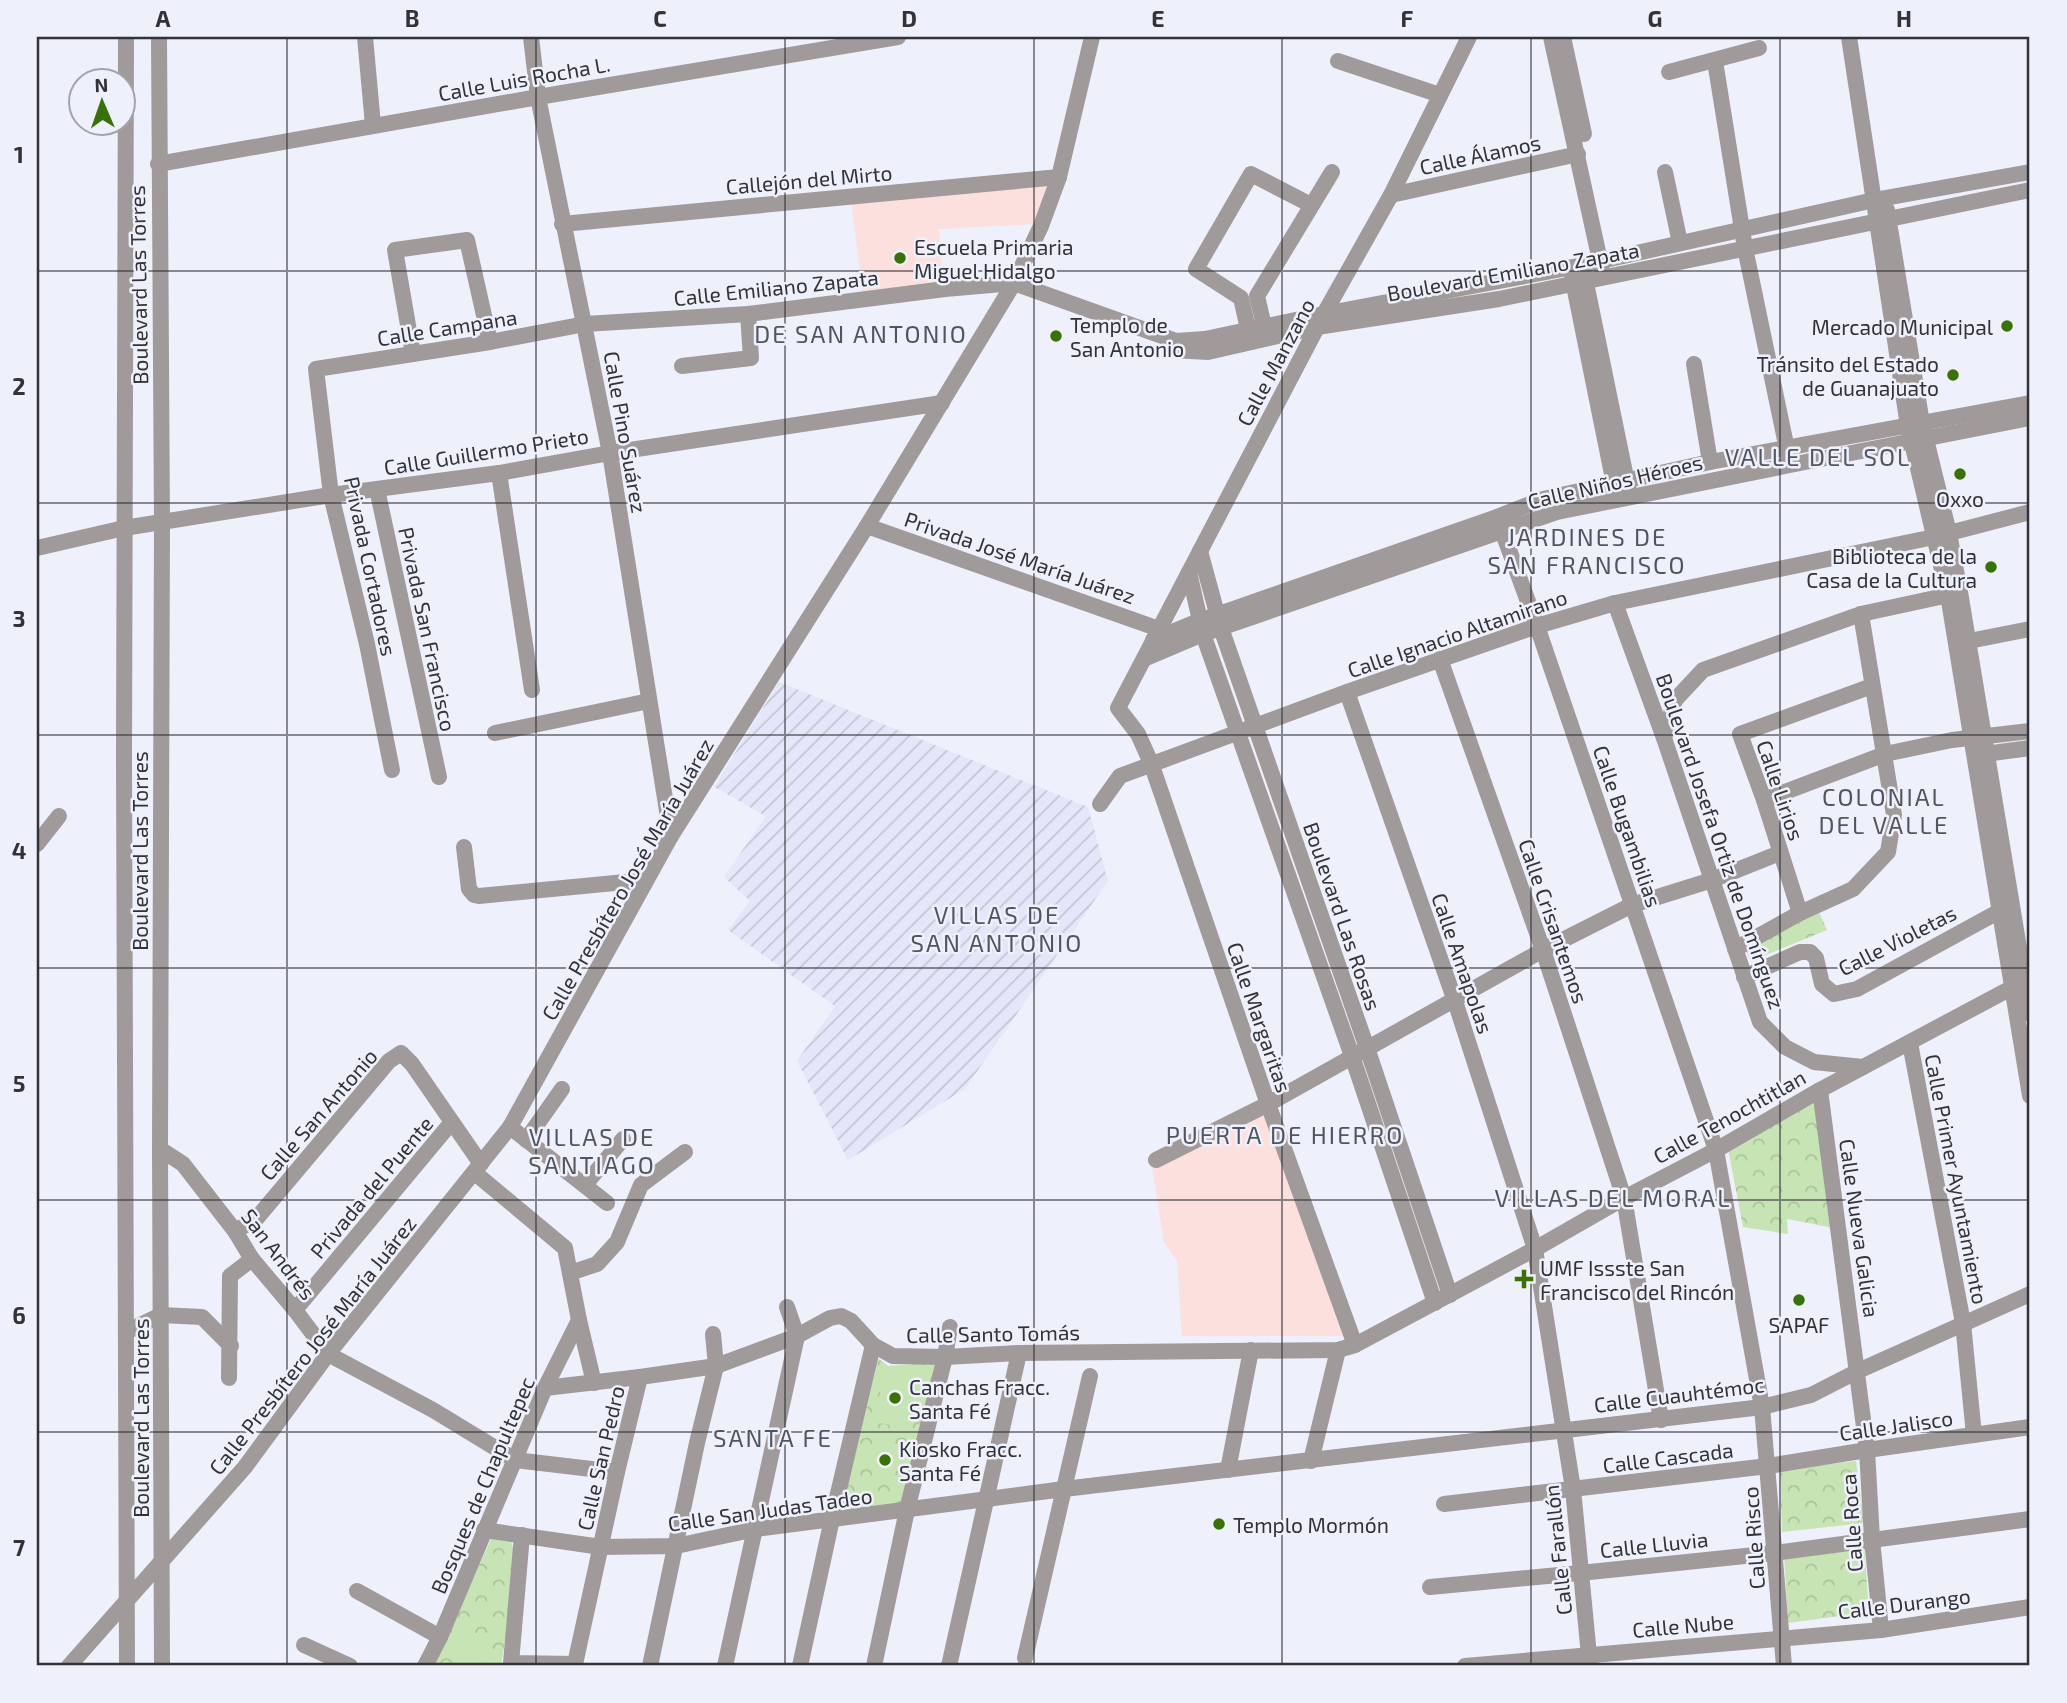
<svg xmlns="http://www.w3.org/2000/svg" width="2067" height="1703" font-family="'Exo 2',sans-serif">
  <defs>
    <pattern id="industrial-furrows" width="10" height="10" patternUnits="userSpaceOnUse" patternTransform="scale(1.75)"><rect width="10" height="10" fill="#e4e6fa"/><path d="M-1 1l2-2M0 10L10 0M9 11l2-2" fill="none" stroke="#c4c6d7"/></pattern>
    <pattern id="park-crowns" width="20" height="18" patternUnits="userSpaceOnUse" patternTransform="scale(1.75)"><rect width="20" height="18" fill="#c6e4b4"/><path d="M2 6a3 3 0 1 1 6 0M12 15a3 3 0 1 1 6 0" fill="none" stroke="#abc49b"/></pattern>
  </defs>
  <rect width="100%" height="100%" fill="#eef0fc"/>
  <polygon fill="url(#industrial-furrows)" points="779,682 1088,807 1108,881 965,1089 848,1160 797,1061 835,1006 728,930 750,901 724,877 766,816 714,787"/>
  <g fill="#fbe0dd">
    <polygon points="1049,183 1036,224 939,229 943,288 863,297 851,200"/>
    <polygon points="1264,1113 1346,1336 1182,1336 1177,1261 1164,1242 1152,1167"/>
  </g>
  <g fill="url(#park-crowns)">
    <polygon points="1817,908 1827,930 1751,961 1744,947"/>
    <polygon points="1817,1095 1834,1228 1787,1219 1788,1234 1743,1227 1728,1149"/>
    <polygon points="873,1357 879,1359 888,1366 939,1362 904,1505 840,1511"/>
    <polygon points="1856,1461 1864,1523 1782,1532 1780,1470"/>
    <polygon points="491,1539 511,1541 517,1561 501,1666 433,1666"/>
    <polygon points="1864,1542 1869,1612 1788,1623 1784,1554"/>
  </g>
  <g fill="#c6e4b4">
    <polygon points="885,1368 916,1375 906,1428 874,1422"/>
    <polygon points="459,1632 491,1639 486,1666 453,1666"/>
  </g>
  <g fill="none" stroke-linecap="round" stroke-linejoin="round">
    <g stroke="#a19a9a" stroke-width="16">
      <polyline points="126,37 124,757 127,1666"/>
      <polyline points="159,37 162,523 160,1149 162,1666"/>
      <polyline points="365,37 373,125"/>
      <polyline points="531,37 538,97 610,453 671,836"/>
      <polyline points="1551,37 1602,270"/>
      <polyline points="1563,37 1584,134"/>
      <polyline points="1849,37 1908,426 1948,595 2030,1096"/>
      <polyline points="1338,61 1440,95"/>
      <polyline points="1715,61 1745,248 1789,459"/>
      <polyline points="1669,72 1759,48"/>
      <polyline points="158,164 538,97 898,37"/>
      <polyline points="1665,172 1680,243"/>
      <polyline points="1391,195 1578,154"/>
      <polyline points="1887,210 1922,423 1949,533 1960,592 2030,1014"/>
      <polyline points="562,224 1059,177"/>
      <polyline points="1584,273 1629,492"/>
      <polyline points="1572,276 1616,494"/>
      <polyline points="1264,326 1257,296 1332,172"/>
      <polyline points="1248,329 1241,298 1196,269 1251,174 1311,205"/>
      <polyline points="1172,350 1208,352 1317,327 1499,299 2030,190"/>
      <polyline points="413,354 395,250 467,240 490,342"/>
      <polyline points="1694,364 1710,462"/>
      <polyline points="682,366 751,358 748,314"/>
      <polyline points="499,473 532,690"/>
      <polyline points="377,489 439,777"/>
      <polyline points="1497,517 1537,626 1716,1150 1762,1407 1784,1666"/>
      <polyline points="867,526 1159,629"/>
      <polyline points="37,548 124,528 331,495 499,473 610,453 942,403"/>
      <polyline points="1200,551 1221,628 1367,1048 1450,1295"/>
      <polyline points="1189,572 1203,634 1352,1056 1435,1303"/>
      <polyline points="1615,603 1664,738 1760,1022 1785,1047 1814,1062 1863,1067"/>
      <polyline points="1153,640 1199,621 1497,517 1543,499 1710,462 2030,403"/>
      <polyline points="1969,641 2030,629"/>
      <polyline points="1144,659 1203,634 1557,512 1790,465 2030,418"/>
      <polyline points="1440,659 1543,950 1624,1198 1661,1420"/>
      <polyline points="1347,692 1455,1001 1535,1249 1573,1489 1590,1666"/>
      <polyline points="495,733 649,701"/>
      <polyline points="1664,738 1675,700 1703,670 1861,614 1958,593"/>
      <polyline points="1977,755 2030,748"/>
      <polyline points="392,770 367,644 331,495 316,369 490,342 585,324 748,314 945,289 1014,283 1176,341 1205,339 1324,314 1583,265 1874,200 2030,172"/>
      <polyline points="1764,800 1885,754 1952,740 2030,731"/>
      <polyline points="1100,804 1120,776 1347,692 1537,626 1615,603 1934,537 2030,512"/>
      <polyline points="37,844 59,816"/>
      <polyline points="464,847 469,889 474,895 479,896 646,880"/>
      <polyline points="1800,913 1764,800 1740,734 1872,686"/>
      <polyline points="1735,949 1800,913 1853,889 1888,852 1894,815 1861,614"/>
      <polyline points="1744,977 1800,952 1810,952 1816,958 1822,984 1834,994 1857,989 2009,906"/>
      <polyline points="1910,1043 1963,1323 1974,1435"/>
      <polyline points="1820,1090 1867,1450 1872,1539 1881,1630"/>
      <polyline points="510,1127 607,1203"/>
      <polyline points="526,1140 562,1089"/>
      <polyline points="160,1149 183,1164 235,1231 252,1259 295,1310 328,1354 433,1410 515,1460 617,1472"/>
      <polyline points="1156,1160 1268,1104 1543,950 1632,905 1712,880 1780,853"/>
      <polyline points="475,1173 565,1248 579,1320 594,1383"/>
      <polyline points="585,1185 623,1139"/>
      <polyline points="235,1231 256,1219 389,1061 401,1053 412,1064 481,1164"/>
      <polyline points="570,1273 597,1264 617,1242 641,1185 685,1152"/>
      <polyline points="787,1307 797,1336"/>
      <polyline points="295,1310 451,1123"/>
      <polyline points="126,1332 161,1315 202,1317 231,1346"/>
      <polyline points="1355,1345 1268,1104 1151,763 1138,734 1118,708 1324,314 1391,195 1469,37"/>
      <polyline points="229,1378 230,1276 252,1259"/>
      <polyline points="545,1388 640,1377 716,1366 797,1336 830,1318 841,1316 851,1321 873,1345 893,1356 945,1357 1019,1353 1338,1350 1355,1345 1535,1249 1624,1198 1716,1150 1820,1090 2030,978"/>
      <polyline points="1311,1461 1338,1350"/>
      <polyline points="1228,1470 1251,1350"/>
      <polyline points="1444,1504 1768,1466 1867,1450 2030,1427"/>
      <polyline points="484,1530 601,1547 676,1546 756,1529 1064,1489 1762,1407 1811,1395 1858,1371 2030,1294"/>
      <polyline points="522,1535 511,1663 575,1664 617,1472 640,1377"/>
      <polyline points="1430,1587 1580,1573 1774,1553 2030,1519"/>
      <polyline points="357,1591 440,1637"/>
      <polyline points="304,1645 350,1666"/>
      <polyline points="1025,1658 1090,1376"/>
      <polyline points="69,1666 245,1467 328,1354 510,1127 671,836 867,526 1014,283 1041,226 1059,177 1092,37"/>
      <polyline points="425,1666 440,1637 545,1388 579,1320"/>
      <polyline points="650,1666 697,1443 716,1366 713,1334"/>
      <polyline points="725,1666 797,1336"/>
      <polyline points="800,1666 832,1519 873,1345"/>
      <polyline points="874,1666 907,1510 945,1357 950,1327"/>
      <polyline points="949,1666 1019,1353"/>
      <polyline points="1465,1666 1881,1630 2030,1607"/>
    </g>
  </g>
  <path fill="none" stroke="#323237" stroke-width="2" stroke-opacity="0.55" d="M 287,37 L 287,1666M 536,37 L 536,1666M 785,37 L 785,1666M 1034,37 L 1034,1666M 1282,37 L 1282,1666M 1531,37 L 1531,1666M 1780,37 L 1780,1666M 37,271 L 2030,271M 37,503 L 2030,503M 37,735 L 2030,735M 37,968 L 2030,968M 37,1200 L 2030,1200M 37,1432 L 2030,1432"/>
  <g fill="#387202" stroke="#eef0fc" stroke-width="2.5">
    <circle cx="900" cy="258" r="7"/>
    <circle cx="2007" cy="326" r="7"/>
    <circle cx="1056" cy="336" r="7"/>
    <circle cx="1953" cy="375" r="7"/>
    <circle cx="1960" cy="474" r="7"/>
    <circle cx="1991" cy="567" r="7"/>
    <path d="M1520.5 1268.5h7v7h7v7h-7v7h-7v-7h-7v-7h7z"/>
    <circle cx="1799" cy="1300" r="7"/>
    <circle cx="895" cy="1398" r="7"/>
    <circle cx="885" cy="1460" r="7"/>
    <circle cx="1219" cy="1524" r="7"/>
  </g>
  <g text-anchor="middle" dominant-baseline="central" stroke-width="5" stroke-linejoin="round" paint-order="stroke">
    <g font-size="21" fill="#323237" stroke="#eef0fc">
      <text transform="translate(524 78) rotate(-10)">Calle Luis Rocha L.</text>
      <text transform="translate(1480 154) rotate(-12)">Calle Álamos</text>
      <text transform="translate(809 179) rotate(-5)">Callejón del Mirto</text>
      <text transform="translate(1513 271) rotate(-10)">Boulevard Emiliano Zapata</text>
      <text transform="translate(138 285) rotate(-91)">Boulevard Las Torres</text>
      <text transform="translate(776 287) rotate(-6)">Calle Emiliano Zapata</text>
      <text transform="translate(447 327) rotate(-9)">Calle Campana</text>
      <text transform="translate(1275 362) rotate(-62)">Calle Manzano</text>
      <text transform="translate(626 432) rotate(80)">Calle Pino Suárez</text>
      <text transform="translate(486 451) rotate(-9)">Calle Guillermo Prieto</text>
      <text transform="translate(1615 481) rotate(-13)">Calle Niños Héroes</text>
      <text transform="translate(1020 557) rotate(19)">Privada José María Juárez</text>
      <text transform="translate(371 566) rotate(78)">Privada Cortadores</text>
      <text transform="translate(428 629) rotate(78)">Privada San Francisco</text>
      <text transform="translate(1457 633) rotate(-19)">Calle Ignacio Altamirano</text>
      <text transform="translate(1781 790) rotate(71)">Calle Lirios</text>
      <text transform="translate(1628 826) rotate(71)">Calle Bugambilias</text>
      <text transform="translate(1721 841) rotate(71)">Boulevard Josefa Ortiz de Domínguez</text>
      <text transform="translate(139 851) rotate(-90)">Boulevard Las Torres</text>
      <text transform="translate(627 879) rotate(-60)">Calle Presbítero José María Juárez</text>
      <text transform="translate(1343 916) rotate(71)">Boulevard Las Rosas</text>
      <text transform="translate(1554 921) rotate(71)">Calle Crisantemos</text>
      <text transform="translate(1897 940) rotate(-27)">Calle Violetas</text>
      <text transform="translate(1463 963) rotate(71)">Calle Amapolas</text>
      <text transform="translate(1260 1017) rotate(71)">Calle Margaritas</text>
      <text transform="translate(318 1114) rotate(-49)">Calle San Antonio</text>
      <text transform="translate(1729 1116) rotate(-29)">Calle Tenochtitlan</text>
      <text transform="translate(1957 1179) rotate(79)">Calle Primer Ayuntamiento</text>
      <text transform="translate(371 1187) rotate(-50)">Privada del Puente</text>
      <text transform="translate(1860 1228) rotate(82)">Calle Nueva Galicia</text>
      <text transform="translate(279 1254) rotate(53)">San Andrés</text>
      <text transform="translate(993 1333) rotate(-1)">Calle Santo Tomás</text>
      <text transform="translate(312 1345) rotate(-52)">Calle Presbítero José María Juárez</text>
      <text transform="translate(1679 1394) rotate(-7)">Calle Cuauhtémoc</text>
      <text transform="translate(140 1418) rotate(-90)">Boulevard Las Torres</text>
      <text transform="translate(1896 1425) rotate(-8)">Calle Jalisco</text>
      <text transform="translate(1668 1457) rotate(-7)">Calle Cascada</text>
      <text transform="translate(600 1458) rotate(-77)">Calle San Pedro</text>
      <text transform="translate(482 1485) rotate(-67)">Bosques de Chapultepec</text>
      <text transform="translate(770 1509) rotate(-8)">Calle San Judas Tadeo</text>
      <text transform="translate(1851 1523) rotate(-94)">Calle Roca</text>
      <text transform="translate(1753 1538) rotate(-94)">Calle Risco</text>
      <text transform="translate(1654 1544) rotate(-6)">Calle Lluvia</text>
      <text transform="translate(1557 1550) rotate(-96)">Calle Farallón</text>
      <text transform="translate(1904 1603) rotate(-7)">Calle Durango</text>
      <text transform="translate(1683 1625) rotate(-5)">Calle Nube</text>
    </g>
    <g font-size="21" fill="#323237" stroke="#eef0fc" text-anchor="start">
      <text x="914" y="246">Escuela Primaria<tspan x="914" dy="24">Miguel Hidalgo</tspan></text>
      <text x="1070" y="324">Templo de<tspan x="1070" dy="24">San Antonio</tspan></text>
      <text x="1993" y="326" text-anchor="end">Mercado Municipal</text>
      <text x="1939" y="363" text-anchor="end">Tránsito del Estado<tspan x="1939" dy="24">de Guanajuato</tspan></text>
      <text x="1960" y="498" text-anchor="middle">Oxxo</text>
      <text x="1977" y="555" text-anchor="end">Biblioteca de la<tspan x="1977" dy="24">Casa de la Cultura</tspan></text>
      <text x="1540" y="1267">UMF Issste San<tspan x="1540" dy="24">Francisco del Rincón</tspan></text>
      <text x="1799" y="1324" text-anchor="middle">SAPAF</text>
      <text x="909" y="1386">Canchas Fracc.<tspan x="909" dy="24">Santa Fé</tspan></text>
      <text x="899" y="1448">Kiosko Fracc.<tspan x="899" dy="24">Santa Fé</tspan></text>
      <text x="1233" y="1524">Templo Mormón</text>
    </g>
    <g font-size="24" letter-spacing="2" fill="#53555e" stroke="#eef0fc">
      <text x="861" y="333">DE SAN ANTONIO</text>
      <text x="1818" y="456">VALLE DEL SOL</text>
      <text x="1587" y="536">JARDINES DE<tspan x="1587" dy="28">SAN FRANCISCO</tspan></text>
      <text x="1884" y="796">COLONIAL<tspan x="1884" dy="28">DEL VALLE</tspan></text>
      <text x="997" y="914">VILLAS DE<tspan x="997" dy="28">SAN ANTONIO</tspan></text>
      <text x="1285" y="1134">PUERTA DE HIERRO</text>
      <text x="592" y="1136">VILLAS DE<tspan x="592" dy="28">SANTIAGO</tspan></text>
      <text x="1613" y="1197">VILLAS DEL MORAL</text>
      <text x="773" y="1437">SANTA FE</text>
    </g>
  </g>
  <rect width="2067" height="1703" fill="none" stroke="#eef0fc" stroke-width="77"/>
  <g transform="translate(102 102) rotate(358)"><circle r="33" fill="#eef0fc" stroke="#a3a4ad" stroke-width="2"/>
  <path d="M0-5L12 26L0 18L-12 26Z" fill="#387202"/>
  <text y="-10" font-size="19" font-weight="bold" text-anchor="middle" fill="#323237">N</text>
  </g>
  <rect x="38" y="38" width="1990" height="1626" fill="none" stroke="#323237" stroke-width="2.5"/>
  <g font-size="23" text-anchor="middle" font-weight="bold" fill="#323237">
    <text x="163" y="27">A</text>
    <text x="412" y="27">B</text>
    <text x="660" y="27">C</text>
    <text x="909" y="27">D</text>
    <text x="1158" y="27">E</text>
    <text x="1407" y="27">F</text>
    <text x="1655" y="27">G</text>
    <text x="1904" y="27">H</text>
    <text x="19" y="163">1</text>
    <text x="19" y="395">2</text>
    <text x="19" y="627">3</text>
    <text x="19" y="859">4</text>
    <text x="19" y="1092">5</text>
    <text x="19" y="1324">6</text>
    <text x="19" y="1556">7</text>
  </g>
</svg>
